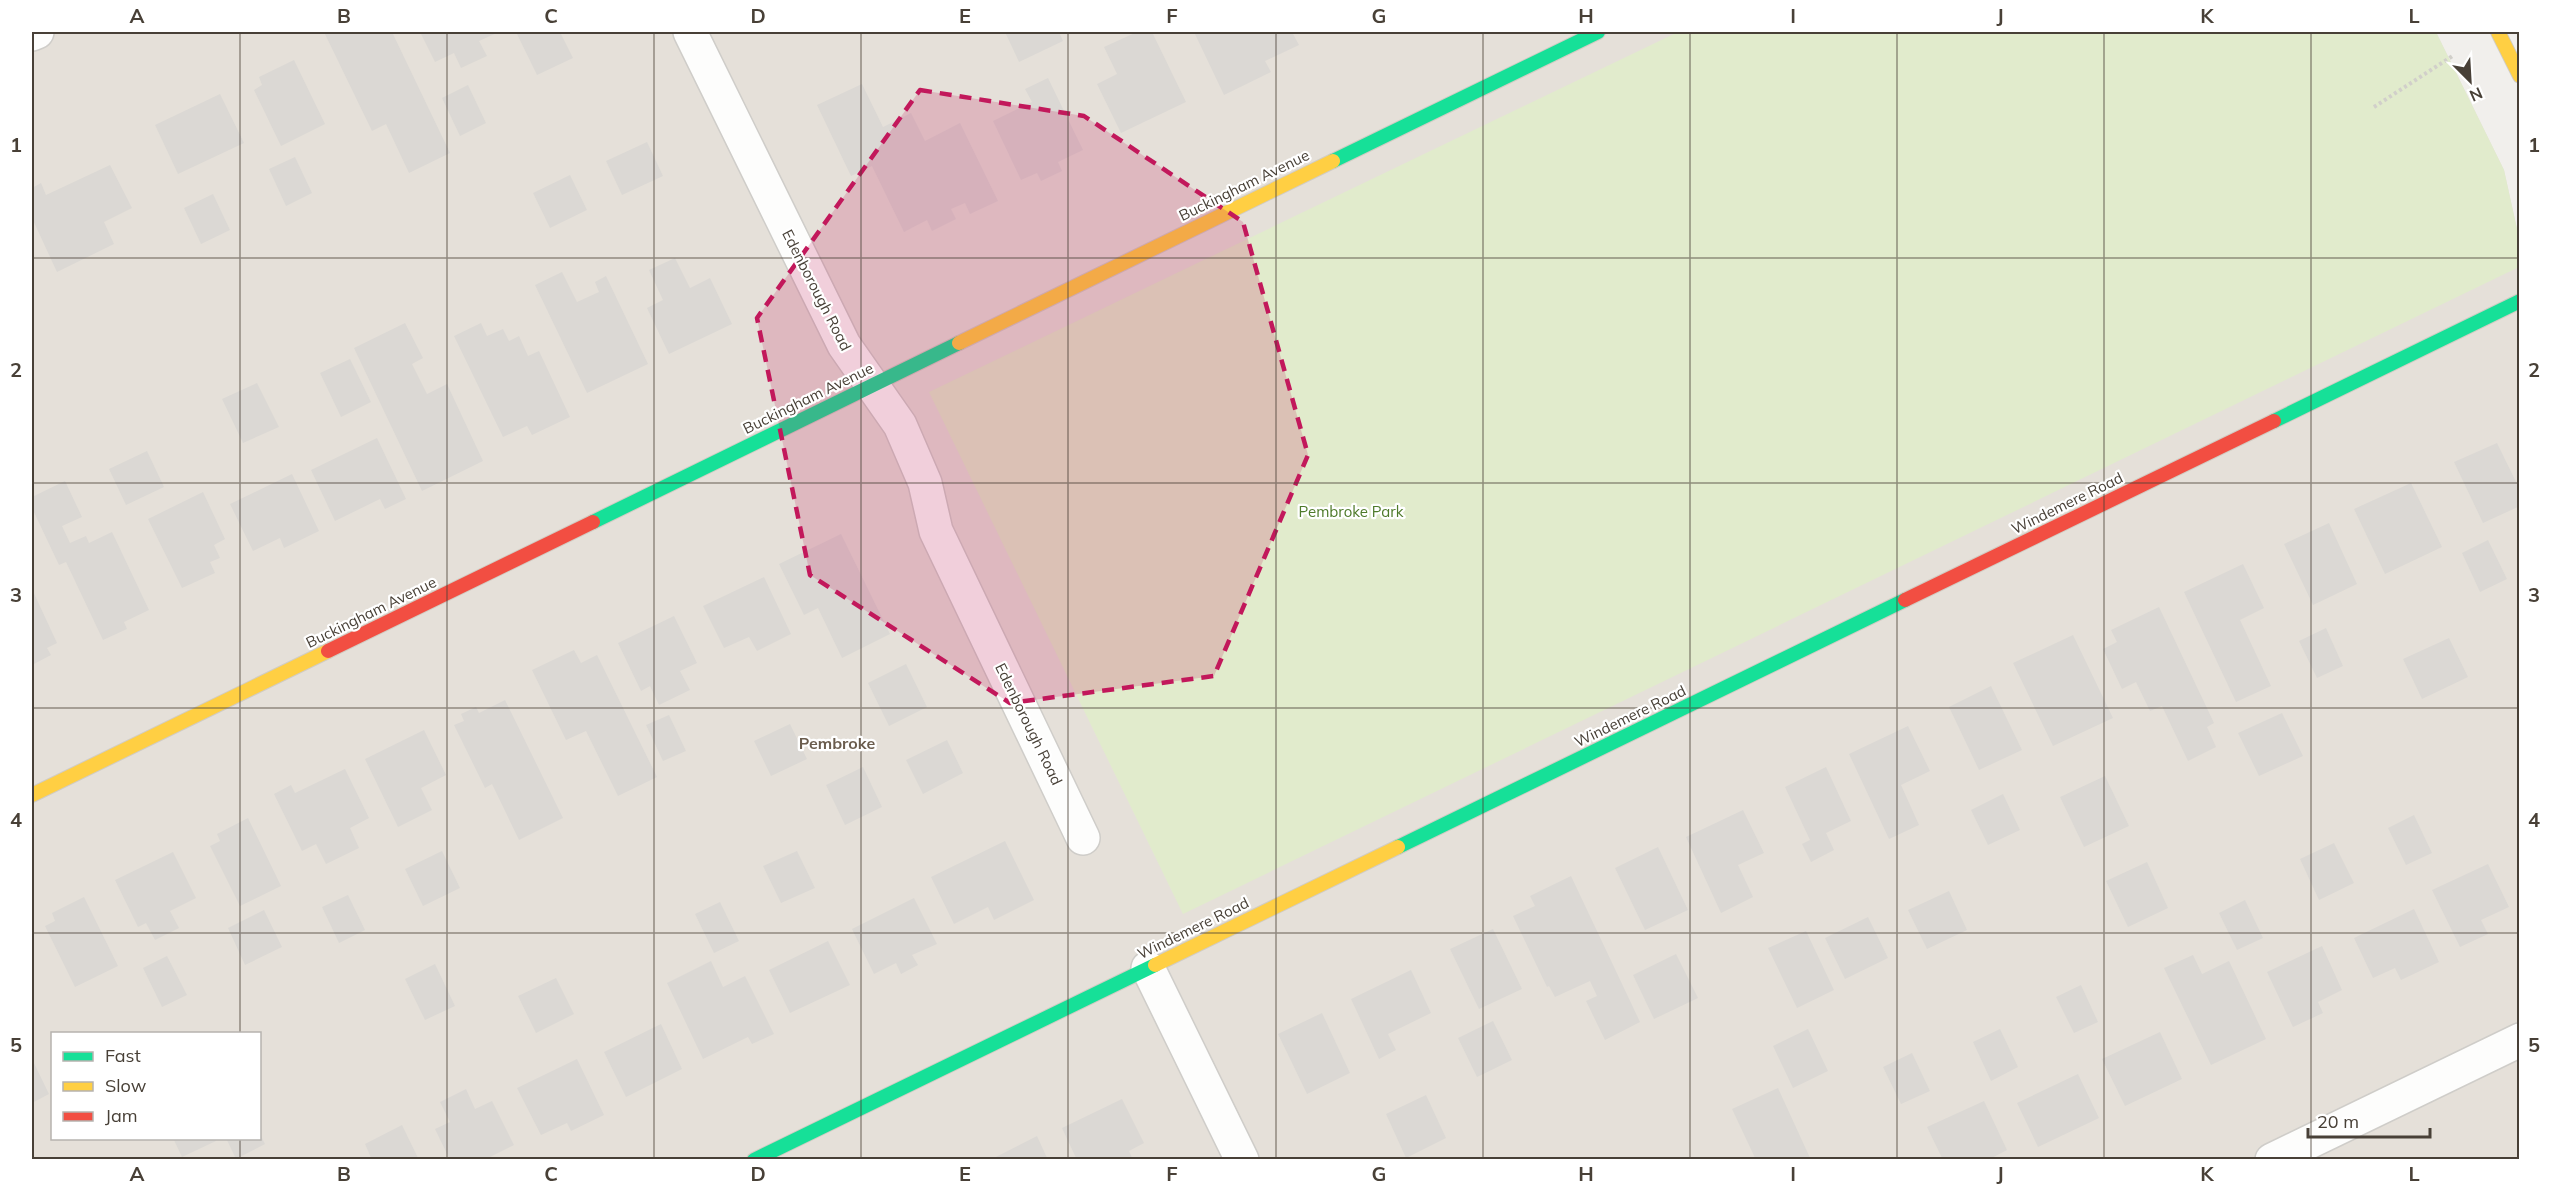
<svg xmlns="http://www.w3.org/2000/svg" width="2551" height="1191" font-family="Mulish,sans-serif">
  <rect width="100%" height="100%" fill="#f1efec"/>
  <path fill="#e5e0d9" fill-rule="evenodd" d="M 32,32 L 2436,32 L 2504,170 L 2519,238 L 2519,1159 L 32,1159 ZM 52,1034 L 260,1034 L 260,1138 L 52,1138 Z"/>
  <polygon fill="#e1ebcc" points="1678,32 2436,32 2504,170 2519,238 2519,267 1183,914 929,392"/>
  <g fill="#dbd8d4">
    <polygon points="324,32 392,32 450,153 409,173 386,124 372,131"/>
    <polygon points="420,32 499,32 479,41 487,56 461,68 454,53 435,62"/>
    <polygon points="516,32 560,32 573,58 537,75"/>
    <polygon points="1005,32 1059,32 1063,41 1019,62"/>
    <polygon points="1137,32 1152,32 1186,102 1121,133 1097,84 1117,74 1104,47"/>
    <polygon points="1194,32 1292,32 1299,45 1265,61 1271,72 1224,95"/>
    <polygon points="294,60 325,124 281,146 254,90 262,85 259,77"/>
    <polygon points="1048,78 1083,150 1058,162 1062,171 1041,181 1037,173 1021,180 993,121 1032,102 1025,89"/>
    <polygon points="862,84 883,127 911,113 925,141 960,123 998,201 970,214 965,203 951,209 956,219 932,231 927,220 904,232 872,166 851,176 817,105"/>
    <polygon points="468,85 486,123 460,136 442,98"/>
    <polygon points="220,94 244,143 178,174 155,125"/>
    <polygon points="647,142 663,176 622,195 606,161"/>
    <polygon points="295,157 312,193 286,206 269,169"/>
    <polygon points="110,165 132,208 104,222 114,244 57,272 32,218 32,188 41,183 46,195"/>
    <polygon points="570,175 587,210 550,228 533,193"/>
    <polygon points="213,194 230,230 201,244 184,208"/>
    <polygon points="675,258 690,288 710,278 732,324 669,354 647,308 663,300 649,270"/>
    <polygon points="562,272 577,302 599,292 595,282 606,276 648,364 587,393 535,285"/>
    <polygon points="405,323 423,358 412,364 427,394 447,384 483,461 422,491 354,348"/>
    <polygon points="481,323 487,336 503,329 509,341 519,336 528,356 539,351 570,417 532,435 527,426 503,437 454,336"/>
    <polygon points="350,359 371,402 341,417 320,373"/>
    <polygon points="257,383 279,427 243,443 222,399"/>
    <polygon points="377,438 406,499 385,509 380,499 335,521 311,470"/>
    <polygon points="2497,443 2520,490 2520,506 2483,523 2454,462"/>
    <polygon points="147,451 164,487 126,505 109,469"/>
    <polygon points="292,474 319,531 284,548 280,538 253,551 230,504"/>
    <polygon points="65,481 82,517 62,526 70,543 86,536 89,543 112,532 149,610 124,622 127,629 103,640 66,562 59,565 32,508 32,497"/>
    <polygon points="2411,483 2442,547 2385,574 2354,509"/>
    <polygon points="203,492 225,539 214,545 220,558 210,562 215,573 182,588 148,519"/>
    <polygon points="2329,523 2357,584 2313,605 2284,544"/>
    <polygon points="841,534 890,634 842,658 818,608 804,615 779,564"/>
    <polygon points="2488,540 2507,579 2480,592 2462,553"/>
    <polygon points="2243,564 2264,608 2240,620 2271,686 2236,702 2184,592"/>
    <polygon points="764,577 791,634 757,651 749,637 724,648 703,606"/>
    <polygon points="32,589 57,643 47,648 51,655 32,665"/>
    <polygon points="2159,607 2214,723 2207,727 2216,747 2188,761 2162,706 2150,711 2136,682 2122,689 2103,649 2117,642 2111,630"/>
    <polygon points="674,616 697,663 680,671 690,690 659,705 650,686 641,691 618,643"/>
    <polygon points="2326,628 2343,666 2317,678 2299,641"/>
    <polygon points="2073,635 2113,718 2053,746 2013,663"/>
    <polygon points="2449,638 2468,677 2422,699 2403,659"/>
    <polygon points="574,650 581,663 597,655 657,777 618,796 586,731 566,740 532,670"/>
    <polygon points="906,664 927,707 889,726 868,683"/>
    <polygon points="1991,686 2022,750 1979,770 1949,707"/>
    <polygon points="505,700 563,818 519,840 492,784 485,788 454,725 464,721 461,714 476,707 479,713"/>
    <polygon points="2282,713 2303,756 2259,776 2238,733"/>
    <polygon points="669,715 686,751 663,761 646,725"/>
    <polygon points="790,724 807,759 771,776 754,741"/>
    <polygon points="1908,726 1930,771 1901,785 1919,825 1889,839 1849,754"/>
    <polygon points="424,730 446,775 421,788 432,810 398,827 365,759"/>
    <polygon points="947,740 963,773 923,794 906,760"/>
    <polygon points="863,767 882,807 845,825 826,785"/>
    <polygon points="1826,767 1851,821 1826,833 1834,850 1811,862 1802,844 1810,840 1785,787"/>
    <polygon points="345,769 369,818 350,828 359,848 326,864 316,844 302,851 274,794 291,785 295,793"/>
    <polygon points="2105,776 2129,826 2084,847 2060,797"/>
    <polygon points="2003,794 2020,830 1988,845 1971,810"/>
    <polygon points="1743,810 1764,853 1738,865 1753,897 1721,913 1686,837"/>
    <polygon points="2414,815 2432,853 2406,865 2388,828"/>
    <polygon points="248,818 281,886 240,906 210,846 220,841 217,834"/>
    <polygon points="1005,841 1034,900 994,920 988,907 954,924 931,877"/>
    <polygon points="2334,843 2354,883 2319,900 2300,859"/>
    <polygon points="1658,847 1688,910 1645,930 1615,868"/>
    <polygon points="442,851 460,888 423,906 405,869"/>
    <polygon points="797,851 815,888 781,903 763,866"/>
    <polygon points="173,852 196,898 170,911 179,928 155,940 146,923 138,927 115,880"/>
    <polygon points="2147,862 2168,908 2128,927 2106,881"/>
    <polygon points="2488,864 2509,907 2481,920 2488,934 2460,947 2432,890"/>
    <polygon points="1571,876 1640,1022 1605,1040 1586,1001 1597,996 1590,981 1555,997 1549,986 1547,987 1513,916 1535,906 1530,896"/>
    <polygon points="1949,891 1967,930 1927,949 1908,910"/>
    <polygon points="348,895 365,930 339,943 322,907"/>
    <polygon points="84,897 118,966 75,987 45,926 55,921 52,913"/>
    <polygon points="914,898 937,944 912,955 918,965 901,974 896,963 874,974 852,929"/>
    <polygon points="2245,900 2263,938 2237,950 2219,913"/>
    <polygon points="720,902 739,941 714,953 695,914"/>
    <polygon points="2414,909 2439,962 2401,980 2395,968 2373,978 2354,938"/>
    <polygon points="264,910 282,947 245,965 228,928"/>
    <polygon points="1868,917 1888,958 1845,979 1825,938"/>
    <polygon points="1493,929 1522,989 1479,1009 1450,949"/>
    <polygon points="1806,931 1834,990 1797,1008 1768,948"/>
    <polygon points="828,941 850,985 790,1013 769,970"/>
    <polygon points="2322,946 2342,990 2318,1002 2323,1013 2293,1027 2267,972"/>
    <polygon points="1676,954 1698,998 1654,1019 1633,975"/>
    <polygon points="2193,955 2202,974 2229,961 2266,1039 2211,1065 2164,968"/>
    <polygon points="167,956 187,995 162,1007 143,968"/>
    <polygon points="711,961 723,987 745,976 774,1034 752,1044 748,1037 703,1059 667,983"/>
    <polygon points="435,964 455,1006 425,1020 405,979"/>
    <polygon points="1411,970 1431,1013 1388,1034 1396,1050 1379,1059 1351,999"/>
    <polygon points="556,978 574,1014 536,1033 518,996"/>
    <polygon points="2081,985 2098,1022 2074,1033 2056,997"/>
    <polygon points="1322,1013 1350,1073 1307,1094 1278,1034"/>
    <polygon points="1493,1021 1512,1060 1477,1077 1458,1038"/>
    <polygon points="661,1024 682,1069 626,1097 604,1052"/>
    <polygon points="1808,1029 1828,1071 1793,1088 1773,1046"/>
    <polygon points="2000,1029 2018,1067 1991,1081 1973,1042"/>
    <polygon points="2160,1032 2182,1079 2125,1106 2102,1059"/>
    <polygon points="1912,1053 1930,1091 1901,1104 1883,1067"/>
    <polygon points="32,1059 49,1094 32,1103"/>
    <polygon points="577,1059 604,1115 571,1131 567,1123 541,1135 517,1088"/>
    <polygon points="2078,1074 2099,1118 2038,1147 2017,1103"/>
    <polygon points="1778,1088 1811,1160 1756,1160 1732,1109"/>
    <polygon points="466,1089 475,1109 492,1101 514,1145 484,1160 450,1160 435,1129 450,1122 440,1102"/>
    <polygon points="1426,1095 1446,1138 1406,1158 1386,1114"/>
    <polygon points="1122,1099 1144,1143 1129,1151 1133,1160 1077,1160 1062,1128"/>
    <polygon points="1984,1101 2007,1150 1988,1160 1943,1160 1927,1127"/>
    <polygon points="402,1125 419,1160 372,1160 365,1144"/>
    <polygon points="260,1134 265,1144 236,1159 226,1138 260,1138"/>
    <polygon points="1037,1136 1048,1160 990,1160"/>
    <polygon points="173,1138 215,1138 216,1141 182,1157"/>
  </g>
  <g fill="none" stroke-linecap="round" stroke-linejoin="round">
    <g stroke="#cfcdc9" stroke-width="36">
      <g id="street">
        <polyline points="690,32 844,345 900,425 925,483 936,531 1083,838"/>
        <polyline points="32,34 37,32"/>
        <polyline points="1148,968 1242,1160"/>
        <polyline points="2272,1160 2520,1040"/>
      </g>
    </g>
    <g stroke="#d1ccc3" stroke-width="16">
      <g id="fast">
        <polyline points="1333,161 1598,32"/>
        <polyline points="2274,421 2520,301"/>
        <polyline points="593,522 959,343"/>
        <polyline points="1398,847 1905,600"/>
        <polyline points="754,1160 1155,965"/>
      </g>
    </g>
    <g stroke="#d1ccc3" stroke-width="16">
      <g id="slow">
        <polyline points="2498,32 2520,76"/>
        <polyline points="959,343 1333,161"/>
        <polyline points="32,795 328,651"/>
        <polyline points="1155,965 1398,847"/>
      </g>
    </g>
    <g stroke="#d1ccc3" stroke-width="16">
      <g id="jam">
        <polyline points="1905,600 2274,421"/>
        <polyline points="328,651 593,522"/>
      </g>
    </g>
    <polyline stroke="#d1cfca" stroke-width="4" stroke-dasharray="3 3" stroke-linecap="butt" points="2374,107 2454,55"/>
    <use href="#street" stroke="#fdfdfc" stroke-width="33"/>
    <use href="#fast" stroke="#16e098" stroke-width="14"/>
    <use href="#slow" stroke="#ffcf43" stroke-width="14"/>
    <use href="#jam" stroke="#f24e42" stroke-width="14"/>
  </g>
  <path fill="#c2185b" fill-opacity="0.2" stroke="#c2185b" stroke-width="4.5" stroke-dasharray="12 8" stroke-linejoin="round" d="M 920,90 L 1084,116 L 1243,222 L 1308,455 L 1214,676 L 1010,703 L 810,575 L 757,318 Z"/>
  <path fill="none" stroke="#484037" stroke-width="1.5" stroke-opacity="0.55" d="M 240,32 L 240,1034M 447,32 L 447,1160M 654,32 L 654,1160M 861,32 L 861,1160M 1068,32 L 1068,1160M 1276,32 L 1276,1160M 1483,32 L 1483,1160M 1690,32 L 1690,1160M 1897,32 L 1897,1160M 2104,32 L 2104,1160M 2311,32 L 2311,1160M 32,258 L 2520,258M 32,483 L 2520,483M 32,708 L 2520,708M 32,933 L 2520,933M 240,1138 L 240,1160"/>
  <g text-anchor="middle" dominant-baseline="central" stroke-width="4.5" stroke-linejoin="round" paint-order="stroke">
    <g font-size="15" fill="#484037" stroke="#fff">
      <text transform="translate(1244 185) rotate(-26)">Buckingham Avenue</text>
      <text transform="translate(817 290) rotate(63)">Edenborough Road</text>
      <text transform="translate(808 398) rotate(-26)">Buckingham Avenue</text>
      <text transform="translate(2067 503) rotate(-26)">Windemere Road</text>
      <text transform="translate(371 612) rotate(-26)">Buckingham Avenue</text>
      <text transform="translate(1630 716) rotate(-26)">Windemere Road</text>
      <text transform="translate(1029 724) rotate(64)">Edenborough Road</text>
      <text transform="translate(1193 928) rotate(-26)">Windemere Road</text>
    </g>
    <g font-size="15" fill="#4e7a2a" stroke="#fff">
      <text x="1351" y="511">Pembroke Park</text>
    </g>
    <g font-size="16" font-weight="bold" fill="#6b5d4e" stroke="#fff">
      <text x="837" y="743">Pembroke</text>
    </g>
  </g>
  <rect width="2551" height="1191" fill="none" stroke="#ffffff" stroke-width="66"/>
  <rect x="51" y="1032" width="210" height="108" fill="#ffffff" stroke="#b6b3af" stroke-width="1.5"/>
  <rect x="63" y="1052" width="30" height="9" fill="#16e098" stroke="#b6b3af" stroke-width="1.5"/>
  <text x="105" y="1062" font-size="18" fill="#484037">Fast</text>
  <rect x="63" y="1082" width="30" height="9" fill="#ffcf43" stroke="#b6b3af" stroke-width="1.5"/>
  <text x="105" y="1092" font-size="18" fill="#484037">Slow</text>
  <rect x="63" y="1112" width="30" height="9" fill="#f24e42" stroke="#b6b3af" stroke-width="1.5"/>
  <text x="105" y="1122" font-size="18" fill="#484037">Jam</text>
  <g transform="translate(2470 81) rotate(156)" stroke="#ffffff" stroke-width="4.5" paint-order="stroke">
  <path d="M0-4.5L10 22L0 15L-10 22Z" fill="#484037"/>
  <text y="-9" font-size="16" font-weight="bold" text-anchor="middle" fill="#484037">N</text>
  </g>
  <path d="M2308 1128v9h122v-9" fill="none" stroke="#484037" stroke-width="3"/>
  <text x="2317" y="1128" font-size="18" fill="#484037" stroke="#ffffff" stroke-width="4.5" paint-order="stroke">20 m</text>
  <rect x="33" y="33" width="2485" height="1125" fill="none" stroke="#484037" stroke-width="2"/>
  <g font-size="20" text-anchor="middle" font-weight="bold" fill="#484037">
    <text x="137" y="23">A</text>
    <text x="344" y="23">B</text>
    <text x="551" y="23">C</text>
    <text x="758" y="23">D</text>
    <text x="965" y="23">E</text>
    <text x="1172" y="23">F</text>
    <text x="1379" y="23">G</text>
    <text x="1586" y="23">H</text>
    <text x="1793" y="23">I</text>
    <text x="2000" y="23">J</text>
    <text x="2207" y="23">K</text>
    <text x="2414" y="23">L</text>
    <text x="16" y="152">1</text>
    <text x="2534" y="152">1</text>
    <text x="16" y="377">2</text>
    <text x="2534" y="377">2</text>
    <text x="16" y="602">3</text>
    <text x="2534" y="602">3</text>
    <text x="16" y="827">4</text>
    <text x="2534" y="827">4</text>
    <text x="16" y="1052">5</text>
    <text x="2534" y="1052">5</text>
    <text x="137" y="1181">A</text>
    <text x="344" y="1181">B</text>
    <text x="551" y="1181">C</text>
    <text x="758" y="1181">D</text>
    <text x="965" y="1181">E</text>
    <text x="1172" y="1181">F</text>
    <text x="1379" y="1181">G</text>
    <text x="1586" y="1181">H</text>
    <text x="1793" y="1181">I</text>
    <text x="2000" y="1181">J</text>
    <text x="2207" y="1181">K</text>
    <text x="2414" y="1181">L</text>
  </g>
</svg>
